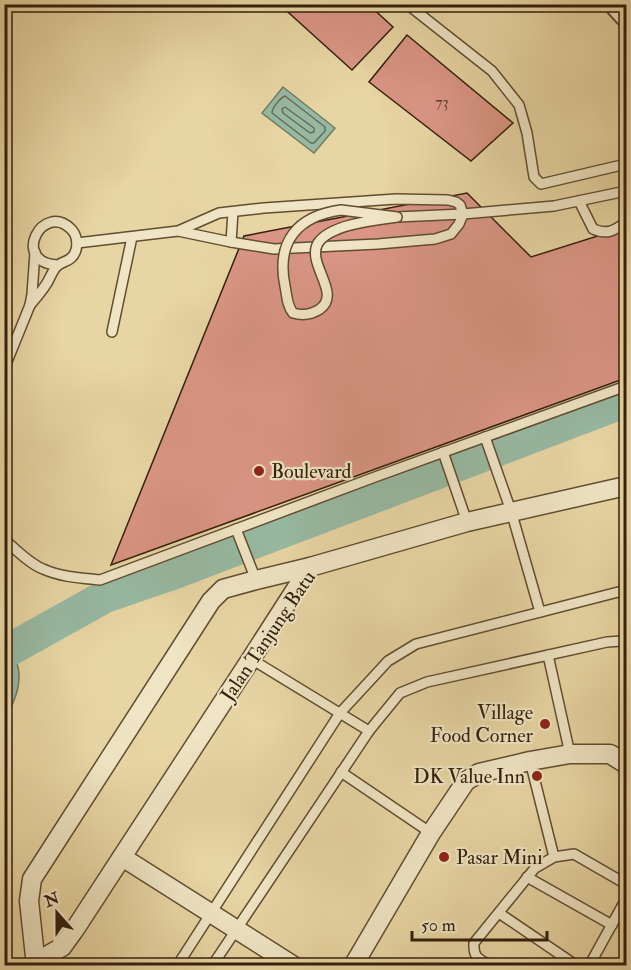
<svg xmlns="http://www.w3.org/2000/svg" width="631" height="970" font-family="'IM FELL Double Pica',serif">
  <rect width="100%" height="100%" fill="#e7d5a3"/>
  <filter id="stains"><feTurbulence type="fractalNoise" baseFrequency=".00333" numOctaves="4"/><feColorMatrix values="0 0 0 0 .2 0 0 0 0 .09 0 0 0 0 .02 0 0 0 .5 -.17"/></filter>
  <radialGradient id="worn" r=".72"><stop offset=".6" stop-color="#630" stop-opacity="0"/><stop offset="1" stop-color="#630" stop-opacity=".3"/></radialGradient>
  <g fill="#97b9a2" stroke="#6f7c66" stroke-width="1.5">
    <polygon points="283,87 335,128 314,153 262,113"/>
    <path d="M 5,645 C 28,667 19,695 5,718 Z"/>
  </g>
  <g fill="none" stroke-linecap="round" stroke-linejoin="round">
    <g stroke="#666c57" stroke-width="1.5">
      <path d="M 285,96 L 325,127 L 325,131 L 314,143 L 311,143 L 272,113 C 272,108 280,98 285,96 Z"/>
      <polygon points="285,107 314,128 314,132 310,133 283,113 282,109"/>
    </g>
    <polyline stroke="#97b9a2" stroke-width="33" points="9,650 104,597 171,574 626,401"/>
  </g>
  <g fill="#da9584" stroke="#34200c" stroke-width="1.5">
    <polygon points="279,4 368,4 393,27 352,70"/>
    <polygon points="407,35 513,123 471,161 369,82"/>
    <polygon points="467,193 531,257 626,227 626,378 111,565 244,236"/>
  </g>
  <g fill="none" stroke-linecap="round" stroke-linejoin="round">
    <g stroke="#614d32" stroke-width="12">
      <g id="service">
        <polyline points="407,4 492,71 519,105 527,133 534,177 541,184 626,164"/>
        <path d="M 579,201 L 593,229 C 607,235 614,231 626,222"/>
        <polyline points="397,217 463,214 554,206 626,191"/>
        <polyline points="231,242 233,212"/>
        <polyline points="77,243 178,231 219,213 264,208 396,199 448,200 456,202 460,205 463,214 459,224 451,234 435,239 378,244 274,249 231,242 178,231"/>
        <path d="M 30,305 C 36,298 42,291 47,283 C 50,278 52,272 56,267 C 62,260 72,263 76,250 C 78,242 76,234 71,229 C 43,201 10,262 57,265"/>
        <polyline points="112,332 132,237"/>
        <polyline points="4,369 30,305 32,294 35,252"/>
        <polyline points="485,437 511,511 540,612"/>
        <polyline points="443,452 467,522"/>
        <polyline points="236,529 256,580"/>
        <path d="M 4,539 C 15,549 30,564 43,569 C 61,577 80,578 100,580 L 375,477 L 626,386"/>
        <polyline points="548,655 570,754"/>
        <polyline points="251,659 369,731"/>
        <polyline points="530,761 554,857"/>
        <polyline points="341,772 431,833"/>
        <polyline points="527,877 612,925"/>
        <polyline points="499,913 577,966"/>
        <polyline points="177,966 340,713 388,661 416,644 626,590"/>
        <polyline points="212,966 369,731 400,693 427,682 607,642 622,641 626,643"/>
        <path d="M 491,966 C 479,959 473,958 474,943 L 535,868 L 554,857 L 574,854 L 626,884"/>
        <polyline points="589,966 626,899"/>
      </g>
    </g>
    <g stroke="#614d32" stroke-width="21">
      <g id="minor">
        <polyline points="122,857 294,966"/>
        <polyline points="36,962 62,947 75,929 251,659 310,567"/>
        <polyline points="36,966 29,901 32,879 211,601 223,589 256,580 310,567 467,522 626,486"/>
        <polyline points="353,966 431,833 466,781 479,773 530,761 570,754 610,754 626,764"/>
      </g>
    </g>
    <g stroke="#614d32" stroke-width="26">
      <polyline id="tertiary" points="616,4 626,15"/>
    </g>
    <use href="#service" stroke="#efe4c3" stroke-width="9"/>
    <use href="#minor" stroke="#efe4c3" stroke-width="18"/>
    <use href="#tertiary" stroke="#efe4c3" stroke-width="22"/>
    <g stroke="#614d32" stroke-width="12" stroke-linecap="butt">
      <path id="service-bridge" d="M 341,210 L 397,217 C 376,220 331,224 318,243 C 306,264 342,293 320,309 C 311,315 303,316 293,313 C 287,306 287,296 285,286 C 276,242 297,216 341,210 Z"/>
    </g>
    <use href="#service-bridge" stroke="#efe4c3" stroke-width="9"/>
  </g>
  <g fill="#8f2418" stroke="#efe4c3" stroke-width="2">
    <circle cx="259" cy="471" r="6"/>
    <circle cx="545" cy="724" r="6"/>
    <circle cx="537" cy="776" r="6"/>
    <circle cx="444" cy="857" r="6"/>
  </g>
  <g text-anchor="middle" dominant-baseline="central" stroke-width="4.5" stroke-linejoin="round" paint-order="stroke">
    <g font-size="16" fill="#5e3d2a">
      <text x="442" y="102">73</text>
    </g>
    <g font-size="20" fill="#34200c" stroke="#efe4c3" text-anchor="start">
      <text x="271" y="471">Boulevard</text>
      <text x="533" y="712" text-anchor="end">Village<tspan x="533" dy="23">Food Corner</tspan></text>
      <text x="525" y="776" text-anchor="end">DK Value Inn</text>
      <text x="456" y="857">Pasar Mini</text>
    </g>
    <g font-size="20" fill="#34200c" stroke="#efe4c3">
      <text transform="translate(268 636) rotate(-56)">Jalan Tanjung Batu</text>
    </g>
  </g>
  <rect width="631" height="970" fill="none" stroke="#e7d5a3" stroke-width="24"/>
  <rect x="6" y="6" width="619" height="958" fill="none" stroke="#34200c" stroke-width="3"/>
  <rect x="12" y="12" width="607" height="946" fill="none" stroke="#34200c" stroke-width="1.5"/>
  <g transform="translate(57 913) rotate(339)" stroke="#efe4c3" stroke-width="4.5" paint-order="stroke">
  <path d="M0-4.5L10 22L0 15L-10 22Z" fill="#34200c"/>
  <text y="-9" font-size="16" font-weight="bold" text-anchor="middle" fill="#34200c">N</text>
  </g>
  <path d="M412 931v9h135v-9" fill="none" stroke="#34200c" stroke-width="3"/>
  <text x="421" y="931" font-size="18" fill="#34200c" stroke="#efe4c3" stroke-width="4.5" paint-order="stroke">50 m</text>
  <rect width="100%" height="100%" filter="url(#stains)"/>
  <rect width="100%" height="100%" fill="url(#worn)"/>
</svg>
